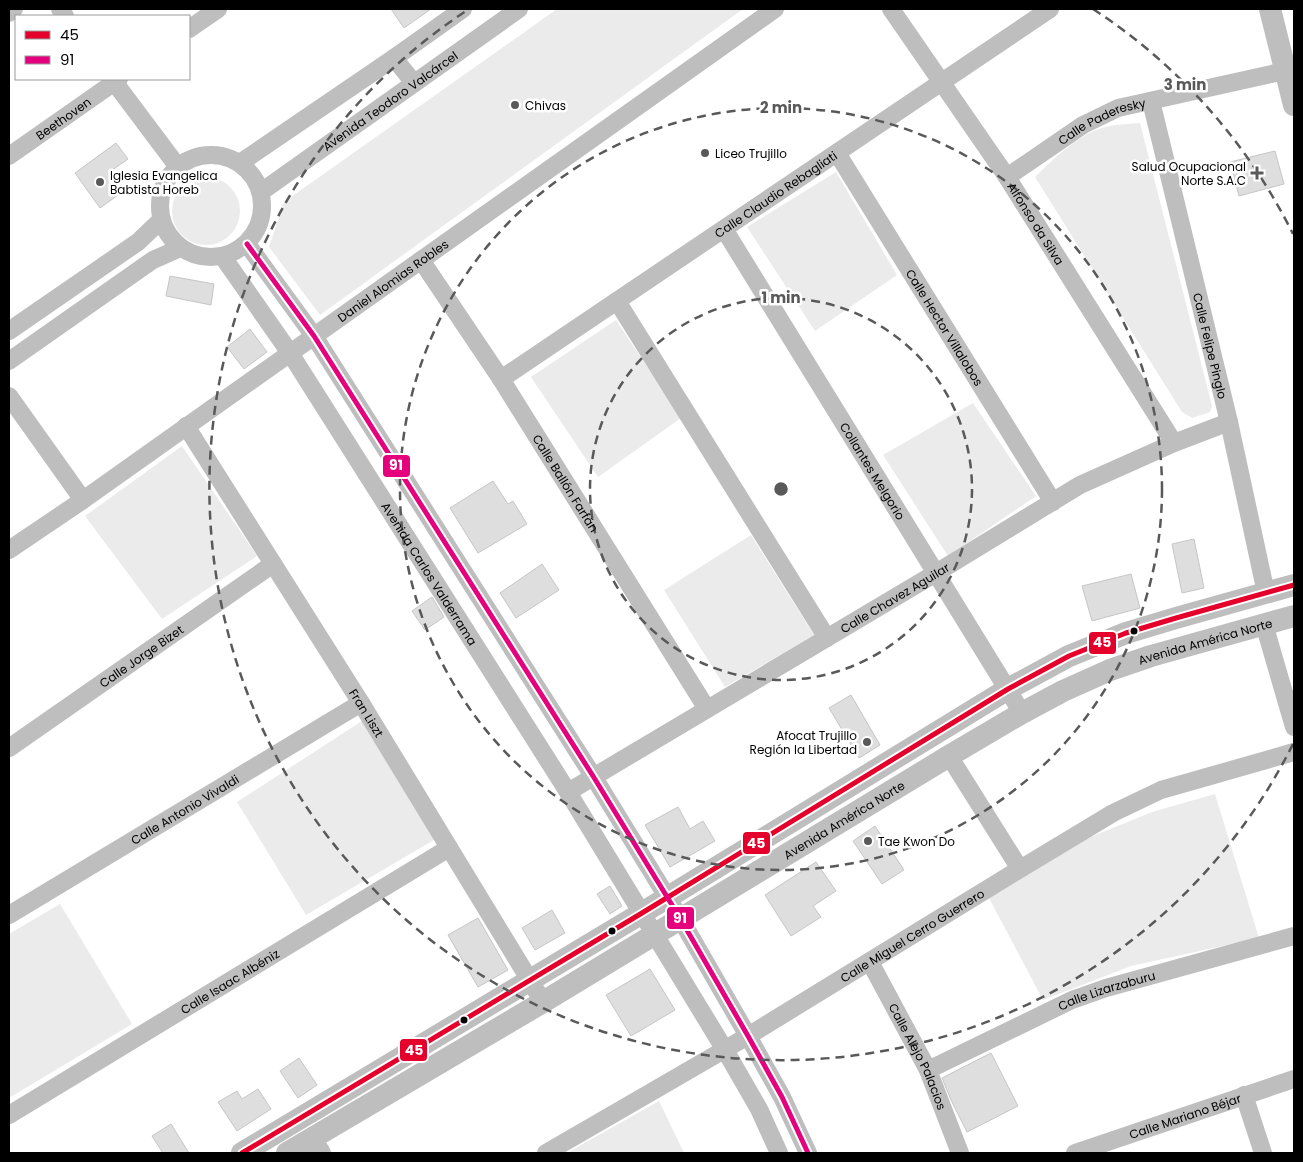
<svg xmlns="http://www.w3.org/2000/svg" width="1303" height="1162" font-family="Poppins,sans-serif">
  <rect width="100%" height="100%" fill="#fff"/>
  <g fill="#ebebeb">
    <polygon points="557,9 743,9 320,315 269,247 284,202"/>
    <path d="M 1140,123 L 1212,406 L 1210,412 L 1192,418 L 1182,412 L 1035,177 C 1056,157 1079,133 1109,126 C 1119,124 1130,124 1140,123 Z"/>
    <polygon points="836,172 897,275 815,331 747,227"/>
    <circle cx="206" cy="211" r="34"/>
    <polygon points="616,320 681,418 598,477 531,377"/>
    <polygon points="973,403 1036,496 948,556 883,455"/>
    <polygon points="182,446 257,556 162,619 85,516"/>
    <polygon points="751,535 814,635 725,687 664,590"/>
    <polygon points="365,719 439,837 306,915 237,802"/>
    <polygon points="1215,794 1259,938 1131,966 1043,1000 989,898 1088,838 1152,812"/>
    <polygon points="60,904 132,1024 9,1098 9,934"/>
    <polygon points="659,1101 684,1153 567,1153"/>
  </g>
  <g fill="#dedede" stroke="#c6c6c6">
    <polygon points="391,9 431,9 404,28"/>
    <polygon points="116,143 128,159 111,171 125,190 100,208 75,173"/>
    <polygon points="1275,151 1284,184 1239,196 1230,162"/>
    <polygon points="170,276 214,284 211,305 166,296"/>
    <polygon points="250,329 267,352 244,369 227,347"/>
    <polygon points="493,481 508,504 513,501 527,524 478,553 450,508"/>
    <polygon points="1194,539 1204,588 1182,593 1172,544"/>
    <polygon points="542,564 559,590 516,618 500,593"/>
    <polygon points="1131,574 1140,608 1092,621 1082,586"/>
    <polygon points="432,597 444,617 425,630 412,611"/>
    <polygon points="851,695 880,745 859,758 829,708"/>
    <polygon points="678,807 690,829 703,821 715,841 670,867 645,825"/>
    <polygon points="875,826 904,870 882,884 853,841"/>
    <polygon points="816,862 836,891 813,906 821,917 791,936 765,895"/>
    <polygon points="610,886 622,906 610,914 597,894"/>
    <polygon points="552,910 565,933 535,950 522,928"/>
    <polygon points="478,918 508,970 478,987 448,935"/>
    <polygon points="650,969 675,1010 631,1036 606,995"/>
    <polygon points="991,1053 1018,1106 967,1132 951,1100 942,1078"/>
    <polygon points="299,1058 317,1085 298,1098 280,1071"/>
    <polygon points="258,1089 271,1109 237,1131 218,1102 237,1091 242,1099"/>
    <polygon points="171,1124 189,1153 163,1153 152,1136"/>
  </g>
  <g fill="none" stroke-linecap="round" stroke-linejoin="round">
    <g stroke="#bebebe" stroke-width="18">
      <polyline points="60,9 65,16"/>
      <path id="s1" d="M 891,9 L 1007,177 L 1174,443"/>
      <polyline points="9,13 14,9"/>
      <polyline points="189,29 218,9"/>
      <polyline points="394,58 414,83"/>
      <polyline points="112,79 178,167"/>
      <path id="s2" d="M 1151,101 L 1229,422 L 1266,593"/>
      <path id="s3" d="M 837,153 L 1053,502"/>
      <circle cx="211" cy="206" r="51"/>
      <path id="s4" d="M 9,156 L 119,79"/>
      <polyline points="240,163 394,58 463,9"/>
      <path id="s5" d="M 1007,177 L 1083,125 L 1118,108 L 1294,69"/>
      <path id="s6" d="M 261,192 L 519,9"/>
      <path id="s7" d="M 724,229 L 1022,713"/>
      <polyline points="247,244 314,336 593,776 680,918 748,1036 782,1097 808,1153"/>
      <path id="s8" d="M 223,257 L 290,353 L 568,792 L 725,1050 L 759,1109 L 779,1153"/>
      <path id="s9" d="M 421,260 L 501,379 L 707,709"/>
      <polyline points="617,301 827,638"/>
      <polyline points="9,331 138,242 161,220"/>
      <polyline points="9,361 153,260 180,248"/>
      <path id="s10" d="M 501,379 L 1050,9"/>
      <polyline points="9,396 83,500"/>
      <path id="s11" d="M 186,426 L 361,703 L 543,1002"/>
      <path id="s12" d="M 9,550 L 83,500 L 775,9"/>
      <polyline points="1264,624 1294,727"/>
      <path id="s13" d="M 9,748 L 273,564"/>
      <polyline points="949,756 1020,869"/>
      <path id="s14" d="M 568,792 L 936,573 L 1080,485 L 1174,443 L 1229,422"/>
      <path id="s15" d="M 9,915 L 361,703"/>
      <path id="s16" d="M 870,962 L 928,1070 L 960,1153"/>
      <path id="s17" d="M 928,1070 L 1072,1000 L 1106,988 L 1294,936"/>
      <polyline points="1244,1095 1263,1153"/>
      <path id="s18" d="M 9,1115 L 449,848"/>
      <polyline points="313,1138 322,1153"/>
      <path id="s19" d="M 546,1153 L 748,1036 L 1020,869 L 1113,813 L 1161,790 L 1294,752"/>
      <path id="s20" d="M 1075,1153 L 1294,1079"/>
    </g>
    <g stroke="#bebebe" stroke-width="22">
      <polyline points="1270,9 1294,105"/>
      <polyline points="242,1153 642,913 1008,689 1069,656 1126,633 1176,618 1294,585"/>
      <path id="s21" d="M 287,1153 L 543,1002 L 949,756 L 1022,713 L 1063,691 L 1110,670 L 1151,656 L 1294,616"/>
    </g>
    <g stroke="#fff" stroke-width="9">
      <polyline id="bus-1" points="242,1153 642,913 1008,689 1069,656 1126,633 1176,618 1294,585"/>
    </g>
    <g stroke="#fff" stroke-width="9">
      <polyline id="bus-2" points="247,244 314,336 593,776 680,918 748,1036 782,1097 808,1153"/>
    </g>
    <use href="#bus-1" stroke="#e4002b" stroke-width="5"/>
    <use href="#bus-2" stroke="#e5007d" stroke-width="5"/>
  </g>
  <g fill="none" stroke="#595959" stroke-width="2.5" stroke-dasharray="9 6">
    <circle cx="781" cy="489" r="191"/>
    <circle cx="781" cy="489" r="381"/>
    <path d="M1293 744A572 572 0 1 1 469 9M1093 9A572 572 0 0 1 1293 234"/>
  </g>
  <g fill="#595959" stroke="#fff" stroke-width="2">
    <circle cx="515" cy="105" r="5"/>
    <circle cx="705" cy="153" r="5"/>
    <path d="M1254.5 165.5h5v5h5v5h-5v5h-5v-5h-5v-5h5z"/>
    <circle cx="100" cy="182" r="5"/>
    <circle cx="867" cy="742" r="5"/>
    <circle cx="868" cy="841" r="5"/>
  </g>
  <g fill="#000" stroke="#fff" stroke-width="2">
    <circle cx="1134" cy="631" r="4.5"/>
    <circle cx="612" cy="931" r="4.5"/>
    <circle cx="464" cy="1020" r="4.5"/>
  </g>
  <g text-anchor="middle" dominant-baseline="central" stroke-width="5" stroke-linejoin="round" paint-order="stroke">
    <g font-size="12" fill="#000" stroke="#fff">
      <text stroke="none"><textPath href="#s6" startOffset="158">Avenida Teodoro Valcárcel</textPath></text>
      <text stroke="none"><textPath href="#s4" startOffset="66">Beethoven</textPath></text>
      <text stroke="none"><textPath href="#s5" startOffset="111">Calle Paderesky</textPath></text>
      <text stroke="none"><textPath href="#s10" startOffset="331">Calle Claudio Rebagliati</textPath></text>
      <text stroke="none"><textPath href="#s1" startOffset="259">Alfonso da Silva</textPath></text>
      <text stroke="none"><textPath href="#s12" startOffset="469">Daniel Alomias Robles</textPath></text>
      <text stroke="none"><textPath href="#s3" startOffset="205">Calle Hector Villalobos</textPath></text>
      <text stroke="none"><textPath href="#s2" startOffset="252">Calle Felipe Pinglo</textPath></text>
      <text stroke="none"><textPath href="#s7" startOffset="284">Collantes Melgorio</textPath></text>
      <text stroke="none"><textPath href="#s9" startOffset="266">Calle Ballón Farfán</textPath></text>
      <text stroke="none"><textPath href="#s8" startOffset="378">Avenida Carlos Valderrama</textPath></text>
      <text stroke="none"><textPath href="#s14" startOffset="380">Calle Chavez Aguilar</textPath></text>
      <text stroke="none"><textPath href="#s21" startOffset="1054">Avenida América Norte</textPath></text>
      <text stroke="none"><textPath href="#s13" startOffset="161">Calle Jorge Bizet</textPath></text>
      <text stroke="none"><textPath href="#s11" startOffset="339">Fran Liszt</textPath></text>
      <text stroke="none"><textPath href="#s15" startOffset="205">Calle Antonio Vivaldi</textPath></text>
      <text stroke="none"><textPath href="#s21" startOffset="649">Avenida América Norte</textPath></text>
      <text stroke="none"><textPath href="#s19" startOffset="426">Calle Miguel Cerro Guerrero</textPath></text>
      <text stroke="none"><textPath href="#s18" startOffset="258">Calle Isaac Albéniz</textPath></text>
      <text stroke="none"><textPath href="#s17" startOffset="196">Calle Lizarzaburu</textPath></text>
      <text stroke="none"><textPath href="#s16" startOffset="106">Calle Alejo Palacios</textPath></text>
      <text stroke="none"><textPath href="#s20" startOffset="116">Calle Mariano Béjar</textPath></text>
    </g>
    <g font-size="12" fill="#000" stroke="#fff" text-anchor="start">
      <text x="525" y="105">Chivas</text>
      <text x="715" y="153">Liceo Trujillo</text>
      <text x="1246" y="166" text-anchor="end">Salud Ocupacional<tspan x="1246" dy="14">Norte S.A.C</tspan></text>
      <text x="110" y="175">Iglesia Evangelica<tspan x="110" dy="14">Babtista Horeb</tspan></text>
      <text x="857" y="735" text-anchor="end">Afocat Trujillo<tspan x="857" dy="14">Región la Libertad</tspan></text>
      <text x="878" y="841">Tae Kwon Do</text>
    </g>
  </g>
  <circle cx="781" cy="489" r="8" fill="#595959" stroke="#fff" stroke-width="2.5"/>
  <g font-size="15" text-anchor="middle" font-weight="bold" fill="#595959" stroke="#fff" stroke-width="5" stroke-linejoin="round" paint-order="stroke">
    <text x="1185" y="90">3 min</text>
    <text x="781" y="113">2 min</text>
    <text x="781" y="303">1 min</text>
  </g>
  <g stroke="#fff" stroke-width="2">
    <rect x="382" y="454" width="29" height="24" rx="5" fill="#e5007d"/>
    <rect x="1088" y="631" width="29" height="24" rx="5" fill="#e4002b"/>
    <rect x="742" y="831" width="29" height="24" rx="5" fill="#e4002b"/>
    <rect x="666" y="906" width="29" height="24" rx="5" fill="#e5007d"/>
    <rect x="399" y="1038" width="29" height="24" rx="5" fill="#e4002b"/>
  </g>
  <g font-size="14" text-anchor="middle" font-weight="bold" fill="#fff">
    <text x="396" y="470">91</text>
    <text x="1102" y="647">45</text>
    <text x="756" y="848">45</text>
    <text x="680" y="923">91</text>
    <text x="414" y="1055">45</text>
  </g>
  <rect width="1303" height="1162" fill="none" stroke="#000000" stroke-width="20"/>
  <rect x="15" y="15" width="175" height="65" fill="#ffffff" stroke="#999999"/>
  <rect x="25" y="31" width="25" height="8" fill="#e4002b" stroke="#999999"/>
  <text x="60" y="40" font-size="15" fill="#000000">45</text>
  <rect x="25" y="56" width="25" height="8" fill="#e5007d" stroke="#999999"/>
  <text x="60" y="65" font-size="15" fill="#000000">91</text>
</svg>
